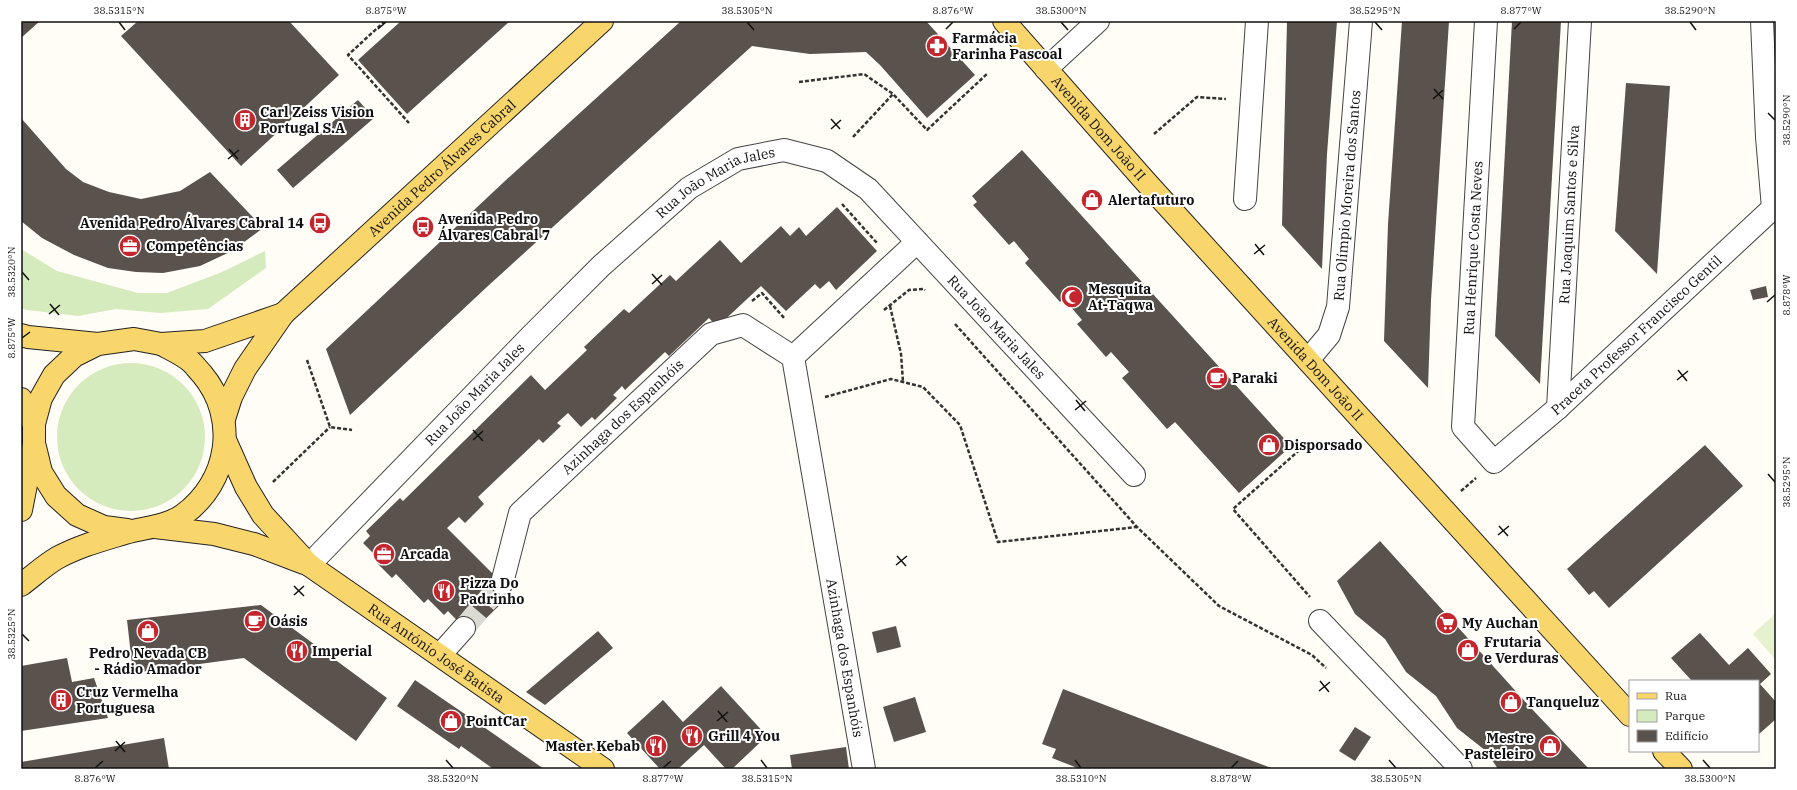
<svg xmlns="http://www.w3.org/2000/svg" width="1797" height="790" font-family="'IBM Plex Serif',serif">
  <rect width="100%" height="100%" fill="#fffdf5"/>
  <g fill="#d5ebbd">
    <polygon points="21,249 57,271 138,293 167,293 222,272 265,251 266,268 208,309 160,313 116,309 78,316 27,310 21,308"/>
    <circle cx="131" cy="437" r="74"/>
  </g>
  <polygon fill="#e6f2cf" points="1776,613 1776,660 1753,634"/>
  <g fill="#5a524d">
    <polygon points="21,21 40,21 21,38"/>
    <polygon points="138,21 289,21 339,75 241,166 121,36"/>
    <polygon points="401,21 510,21 407,114 358,60"/>
    <polygon points="681,21 926,21 975,75 927,118 880,65 866,52 810,54 752,46 489,285 350,415 326,349 506,180"/>
    <polygon points="1287,21 1337,21 1327,154 1322,269 1282,225"/>
    <polygon points="1402,21 1449,21 1431,300 1428,388 1384,341 1388,224"/>
    <polygon points="1512,21 1561,21 1540,384 1495,336"/>
    <polygon points="1626,83 1670,86 1657,274 1615,231"/>
    <polygon points="358,100 374,118 293,188 277,170"/>
    <polygon points="21,118 66,169 83,182 109,192 141,199 180,191 210,172 263,228 232,251 200,266 163,273 136,272 108,268 74,255 42,238 21,221"/>
    <polygon points="1022,150 1291,446 1239,493 1175,422 1167,429 1122,378 1129,372 1111,352 1106,357 1077,324 1082,320 1070,306 1063,299 1060,302 1025,263 1029,259 1014,241 1009,245 973,205 977,202 972,196"/>
    <polygon points="837,207 877,251 836,290 829,281 820,289 815,284 786,311 761,286 717,327 709,318 669,356 665,352 625,390 622,386 613,395 617,398 595,420 592,417 581,427 568,413 557,423 561,426 543,443 539,439 478,497 484,504 465,523 459,517 447,528 512,593 470,634 448,611 444,615 428,599 424,603 396,574 392,578 377,563 380,560 363,543 370,536 366,531 400,498 403,501 531,375 545,390 587,350 584,347 624,309 629,313 670,275 676,281 720,240 741,263 781,226 790,236 799,227 806,236"/>
    <polygon points="1766,286 1768,297 1753,300 1750,290"/>
    <polygon points="1705,445 1743,486 1609,608 1594,591 1589,595 1567,569"/>
    <polygon points="1380,541 1530,707 1589,769 1498,769 1486,751 1457,728 1436,696 1406,672 1385,639 1355,614 1337,581"/>
    <polygon points="261,605 387,698 356,741 244,658 133,673 127,620"/>
    <polygon points="896,626 901,647 877,653 872,632"/>
    <polygon points="598,631 613,648 545,705 526,692"/>
    <polygon points="1700,633 1729,665 1748,648 1771,674 1760,684 1776,702 1776,719 1759,734 1758,681 1692,681 1671,658"/>
    <polygon points="67,658 72,682 94,678 108,718 21,731 21,666"/>
    <polygon points="415,680 478,723 544,769 491,769 492,768 461,746 459,749 397,706"/>
    <polygon points="721,686 767,736 732,769 726,769 704,745 678,769 660,769 627,733 663,700 683,722"/>
    <polygon points="1063,689 1173,731 1274,769 1080,769 1052,758 1056,749 1042,744"/>
    <polygon points="915,697 926,732 894,742 883,707"/>
    <polygon points="1355,727 1371,737 1355,761 1339,751"/>
    <polygon points="164,738 169,769 21,769 21,762"/>
    <polygon points="846,747 849,769 792,769 790,755"/>
  </g>
  <g fill="none" stroke-linecap="round" stroke-linejoin="round">
    <polyline stroke="#dbdad3" stroke-width="22" stroke-dasharray="22 11" stroke-linecap="butt" points="464,628 502,583"/>
    <g stroke="#444" stroke-width="24">
      <g id="minor">
        <path id="s1" d="M 1486,21 L 1463,427 L 1494,462 L 1558,408 L 1773,208 L 1776,207"/>
        <polyline points="1762,21 1767,137 1773,208"/>
        <polyline points="1046,69 1098,21"/>
        <polyline points="1245,199 1257,21"/>
        <polyline points="793,357 917,242"/>
        <path id="s2" d="M 1308,360 L 1329,335 L 1338,307 L 1361,21"/>
        <path id="s3" d="M 1558,408 L 1580,21"/>
        <path id="s4" d="M 309,565 L 530,337 L 601,266 L 689,188 L 738,159 L 784,150 L 827,161 L 868,189 L 1134,475"/>
        <path id="s5" d="M 502,583 L 520,513 L 711,334 L 743,325 L 793,357 L 864,769"/>
        <polyline points="1320,621 1461,769"/>
        <polyline points="440,655 464,628"/>
      </g>
    </g>
    <g stroke="#222" stroke-width="24">
      <g id="major">
        <path id="s6" d="M 1004,21 L 1145,181 L 1630,715"/>
        <polyline points="21,335 28,337 98,344"/>
        <polyline points="21,399 34,424"/>
        <path id="s7" d="M 224,419 L 231,397 L 245,369 L 283,314 L 602,21"/>
        <path id="s8" d="M 225,440 L 246,487 L 263,515 L 309,565 L 603,769"/>
        <polyline points="35,447 41,472 56,496 77,515 104,527 127,530"/>
        <polyline points="21,510 34,444 34,424 41,398 54,375 74,356 98,344 134,339 161,344 205,341 283,314"/>
        <polyline points="155,527 214,534 254,544 304,563"/>
        <path d="M 21,585 C 33,576 45,565 57,558 C 79,546 102,540 125,533 C 145,527 166,527 183,515 C 229,482 239,418 202,374 C 198,370 194,364 190,361 C 182,354 170,349 161,344"/>
        <polyline points="1664,751 1681,769"/>
      </g>
    </g>
    <g stroke="#333" stroke-width="2.5" stroke-dasharray="4 2" stroke-linecap="butt">
      <polyline points="385,21 348,55 409,123"/>
      <polyline points="799,82 864,74 893,94"/>
      <polyline points="1154,134 1197,97 1226,99"/>
      <polyline points="853,137 893,94 927,130 988,73"/>
      <polyline points="842,204 877,243"/>
      <polyline points="752,301 762,293 785,319"/>
      <polyline points="890,306 901,354 903,382"/>
      <polyline points="884,310 909,290 924,289 925,290"/>
      <polyline points="955,324 1137,527 1219,606 1312,655 1326,668"/>
      <polyline points="307,360 330,427 352,430"/>
      <polyline points="825,397 891,379 923,387 960,425 998,542 1137,527"/>
      <polyline points="1304,446 1233,509 1310,597"/>
      <polyline points="273,482 330,427"/>
      <polyline points="1461,491 1476,478"/>
    </g>
    <use href="#minor" stroke="#fff" stroke-width="22"/>
    <use href="#major" stroke="#f9d66b" stroke-width="22"/>
  </g>
  <path fill="none" stroke="#111" stroke-width="1.5" d="M 119,22 L 125,30M 747,22 L 754,30M 1061,22 L 1068,30M 1375,22 L 1382,30M 1690,22 L 1696,30M 378,29 L 386,22M 946,29 L 953,22M 1514,29 L 1521,22M 1434,89 L 1443,99M 1433,99 L 1443,90M 1768,113 L 1775,120M 831,119 L 840,129M 831,129 L 841,120M 229,149 L 238,159M 228,159 L 239,150M 1255,244 L 1264,255M 1254,254 L 1265,245M 22,272 L 29,280M 652,274 L 662,285M 652,284 L 662,275M 1767,302 L 1775,295M 50,304 L 59,315M 49,314 L 60,305M 22,338 L 30,332M 1678,370 L 1687,381M 1677,380 L 1688,371M 1076,400 L 1085,411M 1075,410 L 1086,401M 473,430 L 483,441M 473,440 L 483,431M 1768,474 L 1775,482M 1499,526 L 1508,536M 1498,535 L 1509,526M 897,556 L 906,566M 896,565 L 907,556M 294,586 L 304,596M 294,595 L 304,586M 22,634 L 29,641M 1320,681 L 1329,692M 1319,691 L 1330,682M 718,711 L 727,722M 717,721 L 728,712M 116,741 L 125,752M 115,751 L 125,742M 446,760 L 453,768M 761,760 L 767,768M 1075,760 L 1081,768M 1389,760 L 1396,768M 1703,760 L 1710,768M 95,768 L 103,761M 663,768 L 671,761M 1231,768 L 1238,761"/>
  <defs>
    <g id="pharmacy-disc" transform="scale(1.15)"><circle r="9.5" fill="#c4262e" stroke="#fff"/><path d="M-2-6h4v4h4v4h-4v4h-4v-4h-4v-4h4Z" fill="#fff"/></g>
    <g id="building-disc" transform="scale(1.15)"><circle r="9.5" fill="#c4262e" stroke="#fff"/><path d="M-4-6H4V6H1V3H-1V6H-4ZM-2.5-4.3h1.7v1.8h-1.7ZM.8-4.3h1.7v1.8H.8ZM-2.5-1h1.7V.8h-1.7ZM.8-1h1.7V.8H.8Z" fill="#fff"/></g>
    <g id="shop-disc" transform="scale(1.15)"><circle r="9.5" fill="#c4262e" stroke="#fff"/><path d="M-5-2.5h2.3a2.7 3.5 0 0 1 5.4 0H5L5.5 6h-11ZM-1.5-2.5h3a1.5 2.3 0 0 0-3 0Z" fill="#fff"/></g>
    <g id="bus-disc" transform="scale(1.15)"><circle r="9.5" fill="#c4262e" stroke="#fff"/><path d="M-5-6H5V4H4V6H2V4H-2V6H-4V4H-5ZM-3.5-4V0h7V-4ZM-3.5 1.2v1.5H-2V1.2ZM2 1.2v1.5H3.5V1.2Z" fill="#fff"/></g>
    <g id="office-disc" transform="scale(1.15)"><circle r="9.5" fill="#c4262e" stroke="#fff"/><path d="M-6-3h4V-5.5h4V-3h4V5H-6ZM-1-4.5V-3h2v-1.5ZM-6 0V1H6V0Z" fill="#fff"/></g>
    <g id="mosque-disc" transform="scale(1.15)"><circle r="9.5" fill="#c4262e" stroke="#fff"/><path d="M3.5-4.9A6 6 0 1 0 3.5 4.9A5 5 0 1 1 3.5-4.9Z" fill="#fff"/></g>
    <g id="cafe-disc" transform="scale(1.15)"><circle r="9.5" fill="#c4262e" stroke="#fff"/><path d="M-5.5-4.5H6V0H3Q3 3.5 0 3.5H-2.5Q-5.5 3.5-5.5 0ZM3-3.2v2h1.7v-2ZM-6 4.5H4V6H-6Z" fill="#fff"/></g>
    <g id="restaurant-disc" transform="scale(1.15)"><circle r="9.5" fill="#c4262e" stroke="#fff"/><path d="M-5-6h1v4h1v-4h1v4h1v-4h1v5L-1.5 .5V6h-2V.5L-5-1ZM5-6V6H3V1.5H1.5Q1.5-4 5-6Z" fill="#fff"/></g>
    <g id="supermarket-disc" transform="scale(1.15)"><circle r="9.5" fill="#c4262e" stroke="#fff"/><path d="M-6-5.5h2.5l.6 2H6L4.5 2H-2.5L-4.4-4H-6ZM-1.5 3.2a1.3 1.3 0 1 0 .1 0ZM3 3.2a1.3 1.3 0 1 0 .1 0Z" fill="#fff"/></g>
  </defs>
  <g fill-rule="evenodd">
    <use href="#pharmacy-disc" x="937" y="46"/>
    <use href="#building-disc" x="245" y="120"/>
    <use href="#shop-disc" x="1092" y="200"/>
    <use href="#bus-disc" x="320" y="223"/>
    <use href="#bus-disc" x="423" y="227"/>
    <use href="#office-disc" x="130" y="246"/>
    <use href="#mosque-disc" x="1072" y="297"/>
    <use href="#cafe-disc" x="1217" y="378"/>
    <use href="#shop-disc" x="1269" y="445"/>
    <use href="#office-disc" x="384" y="554"/>
    <use href="#restaurant-disc" x="444" y="591"/>
    <use href="#cafe-disc" x="255" y="621"/>
    <use href="#supermarket-disc" x="1447" y="623"/>
    <use href="#shop-disc" x="148" y="631"/>
    <use href="#shop-disc" x="1468" y="650"/>
    <use href="#restaurant-disc" x="297" y="651"/>
    <use href="#building-disc" x="61" y="700"/>
    <use href="#shop-disc" x="1511" y="702"/>
    <use href="#shop-disc" x="451" y="721"/>
    <use href="#restaurant-disc" x="692" y="736"/>
    <use href="#restaurant-disc" x="656" y="746"/>
    <use href="#shop-disc" x="1550" y="746"/>
  </g>
  <g text-anchor="middle" dominant-baseline="central" stroke-width="4" stroke-linejoin="round" paint-order="stroke">
    <g font-size="14" font-weight="bold" fill="#111" stroke="#fff" text-anchor="start">
      <text x="952" y="38">Farmácia<tspan x="952" dy="16">Farinha Pascoal</tspan></text>
      <text x="260" y="112">Carl Zeiss Vision<tspan x="260" dy="16">Portugal S.A</tspan></text>
      <text x="1108" y="200">Alertafuturo</text>
      <text x="438" y="219">Avenida Pedro<tspan x="438" dy="16">Álvares Cabral 7</tspan></text>
      <text x="304" y="223" text-anchor="end">Avenida Pedro Álvares Cabral 14</text>
      <text x="146" y="246">Competências</text>
      <text x="1088" y="289">Mesquita<tspan x="1088" dy="16">At-Taqwa</tspan></text>
      <text x="1232" y="378">Paraki</text>
      <text x="1284" y="445">Disporsado</text>
      <text x="400" y="554">Arcada</text>
      <text x="460" y="583">Pizza Do<tspan x="460" dy="16">Padrinho</tspan></text>
      <text x="270" y="621">Oásis</text>
      <text x="1462" y="623">My Auchan</text>
      <text x="1484" y="642">Frutaria<tspan x="1484" dy="16">e Verduras</tspan></text>
      <text x="312" y="651">Imperial</text>
      <text x="148" y="653" text-anchor="middle">Pedro Nevada CB<tspan x="148" dy="16">- Rádio Amador</tspan></text>
      <text x="76" y="692">Cruz Vermelha<tspan x="76" dy="16">Portuguesa</tspan></text>
      <text x="1526" y="702">Tanqueluz</text>
      <text x="466" y="721">PointCar</text>
      <text x="708" y="736">Grill 4 You</text>
      <text x="1534" y="738" text-anchor="end">Mestre<tspan x="1534" dy="16">Pasteleiro</tspan></text>
      <text x="640" y="746" text-anchor="end">Master Kebab</text>
    </g>
    <g font-size="14" fill="#111" stroke="#fff">
      <text stroke="none"><textPath href="#s6" startOffset="143">Avenida Dom João II</textPath></text>
      <text stroke="none"><textPath href="#s7" startOffset="337">Avenida Pedro Álvares Cabral</textPath></text>
      <text stroke="none"><textPath href="#s4" startOffset="562">Rua João Maria Jales</textPath></text>
      <text stroke="none"><textPath href="#s2" startOffset="174">Rua Olímpio Moreira dos Santos</textPath></text>
      <text stroke="none"><textPath href="#s3" startOffset="194">Rua Joaquim Santos e Silva</textPath></text>
      <text transform="translate(1473 248) rotate(-87)">Rua Henrique Costa Neves</text>
      <text stroke="none"><textPath href="#s4" startOffset="922">Rua João Maria Jales</textPath></text>
      <text stroke="none"><textPath href="#s1" startOffset="644">Praceta Professor Francisco Gentil</textPath></text>
      <text stroke="none"><textPath href="#s6" startOffset="467">Avenida Dom João II</textPath></text>
      <text stroke="none"><textPath href="#s4" startOffset="238">Rua João Maria Jales</textPath></text>
      <text stroke="none"><textPath href="#s5" startOffset="213">Azinhaga dos Espanhóis</textPath></text>
      <text stroke="none"><textPath href="#s8" startOffset="307">Rua António José Batista</textPath></text>
      <text stroke="none"><textPath href="#s5" startOffset="732">Azinhaga dos Espanhóis</textPath></text>
    </g>
  </g>
  <rect width="1797" height="790" fill="none" stroke="#ffffff" stroke-width="44"/>
  <rect x="1629" y="680" width="130" height="72" fill="#ffffff" stroke="#a0a0a0"/>
  <rect x="1637" y="693" width="20" height="6" fill="#f9d66b" stroke="#a0a0a0"/>
  <text x="1665" y="700" font-size="12" fill="#111111">Rua</text>
  <rect x="1637" y="710" width="20" height="12" fill="#d5ebbd" stroke="#a0a0a0"/>
  <text x="1665" y="720" font-size="12" fill="#111111">Parque</text>
  <rect x="1637" y="730" width="20" height="12" fill="#5a524d" stroke="#a0a0a0"/>
  <text x="1665" y="740" font-size="12" fill="#111111">Edifício</text>
  <rect x="22" y="22" width="1753" height="746" fill="none" stroke="#111" stroke-width="1.5"/>
  <g font-size="10" text-anchor="middle" fill="#111">
    <text x="119" y="14">38.5315°N</text>
    <text x="386" y="14">8.875°W</text>
    <text x="747" y="14">38.5305°N</text>
    <text x="953" y="14">8.876°W</text>
    <text x="1061" y="14">38.5300°N</text>
    <text x="1375" y="14">38.5295°N</text>
    <text x="1521" y="14">8.877°W</text>
    <text x="1690" y="14">38.5290°N</text>
    <text transform="translate(1786 120) rotate(-90)" y="4">38.5290°N</text>
    <text transform="translate(11 272) rotate(-90)" y="4">38.5320°N</text>
    <text transform="translate(1786 295) rotate(-90)" y="4">8.878°W</text>
    <text transform="translate(11 338) rotate(-90)" y="4">8.875°W</text>
    <text transform="translate(1786 482) rotate(-90)" y="4">38.5295°N</text>
    <text transform="translate(11 634) rotate(-90)" y="4">38.5325°N</text>
    <text x="95" y="782">8.876°W</text>
    <text x="453" y="782">38.5320°N</text>
    <text x="663" y="782">8.877°W</text>
    <text x="767" y="782">38.5315°N</text>
    <text x="1081" y="782">38.5310°N</text>
    <text x="1231" y="782">8.878°W</text>
    <text x="1396" y="782">38.5305°N</text>
    <text x="1710" y="782">38.5300°N</text>
  </g>
</svg>
